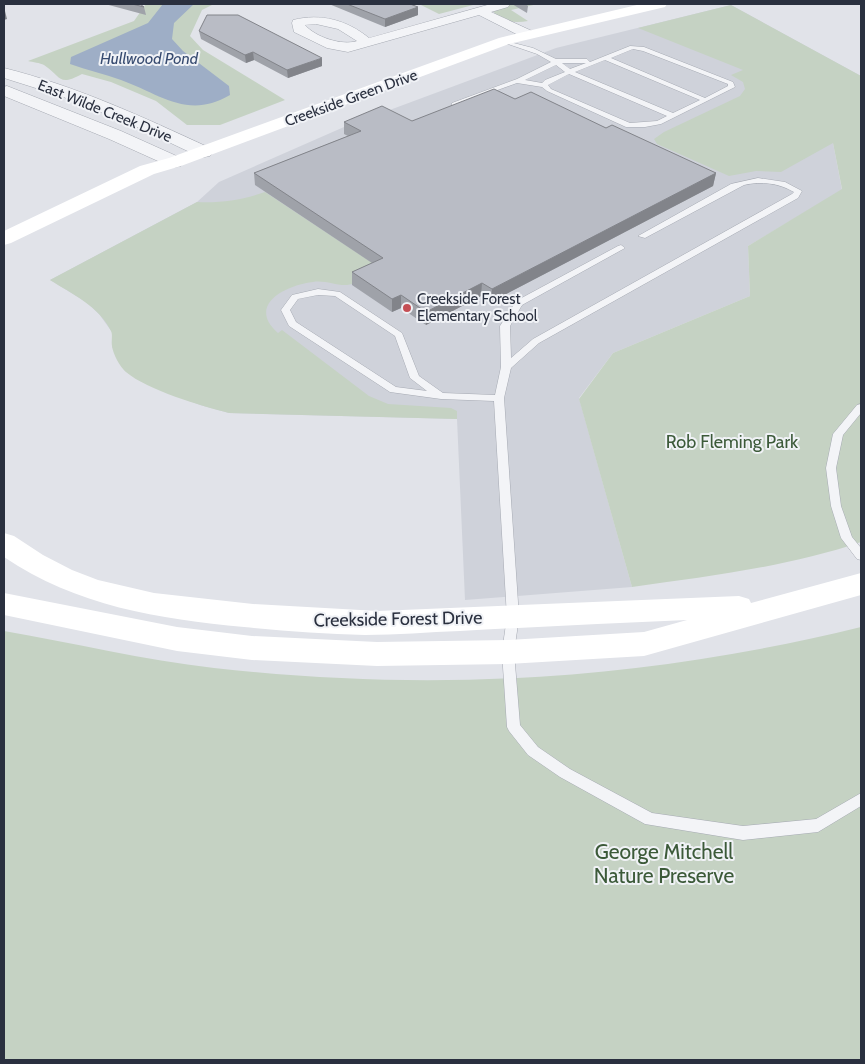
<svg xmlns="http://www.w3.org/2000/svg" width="865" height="1064" font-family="Cabin,sans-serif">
  <rect width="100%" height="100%" fill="#e1e3e9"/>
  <polygon fill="#cfd2da" points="731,5 861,76 833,143 842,190 748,246 750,296 613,353 579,398 632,587 465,600 457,419 229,413 200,405 140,381 125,371 112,347 112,332 99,314 86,302 50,280 197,202 219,182 344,127 556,48"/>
  <g fill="#c5d2c3">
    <path d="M 146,4 L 214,4 L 202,10 L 190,36 L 203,50 L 285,100 L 220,125 L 187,125 L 156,101 L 111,82 L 82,74 C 58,87 62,77 44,65 C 40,63 33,62 28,61 L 134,21 Z"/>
    <polygon points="419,4 477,4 439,14"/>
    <path d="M 514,4 L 538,4 L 511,10 L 528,21 C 516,23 502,23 493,11 L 500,7 Z"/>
    <path d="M 731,5 L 861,76 L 861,542 C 787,567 709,576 632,587 L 579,399 L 613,353 L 750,296 L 748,246 L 842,189 L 833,143 L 781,172 L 756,171 L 729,176 L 657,144 L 654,139 L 664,132 L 740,96 L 745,89 L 743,82 L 731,75 L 743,70 L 638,28 Z"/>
    <path d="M 265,192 L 383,270 C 374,274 357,284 347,285 C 337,286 325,280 313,282 C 286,285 246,305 278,333 L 282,330 L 369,396 L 388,404 L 451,408 L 457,411 L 457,419 L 229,413 C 202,406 147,390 126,372 C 120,367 113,354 112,346 C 111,341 113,335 111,331 C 99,306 72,294 50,280 L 197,202 C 222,203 242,200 265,192 Z"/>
    <path d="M 861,627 L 861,1060 L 4,1060 L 4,631 C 74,643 143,660 214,668 C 436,693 644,680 861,627 Z"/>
  </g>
  <path fill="#9eaec6" d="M 163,4 L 194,4 L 174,23 L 172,39 L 183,51 L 229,86 L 230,95 C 188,120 160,94 121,80 C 104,74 87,70 70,64 L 71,57 L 148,23 Z"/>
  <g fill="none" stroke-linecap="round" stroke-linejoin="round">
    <g stroke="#a6aab3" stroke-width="1">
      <g id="service">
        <path d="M 502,40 L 533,48 L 556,59 L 587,59 L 590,62 L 630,46 L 644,47 L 733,82 L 735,87 L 661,124 L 645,127 L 626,127 L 547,91 L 542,87 L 517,83 L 456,105 L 452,105 L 452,103 L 517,79 L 551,62 L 537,54 L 502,42 ZM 633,49 L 643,51 L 728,84 L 728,86 L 705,98 L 611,58 ZM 605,60 L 700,100 L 673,113 L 575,72 ZM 562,63 L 586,63 L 570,69 ZM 556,65 L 565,72 L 545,80 L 542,83 L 525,80 ZM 569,74 L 667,116 L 657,121 L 630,123 L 551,89 L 548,85 Z"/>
        <path d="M 758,178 L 785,182 L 802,191 L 798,198 L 539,343 L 511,368 L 504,398 L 519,617 L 514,652 L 520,725 L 538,747 L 570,769 L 652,813 L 743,826 L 816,819 L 861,793 L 861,806 L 818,832 L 743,840 L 645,824 L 560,777 L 528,755 L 509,731 L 507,727 L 502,652 L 507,617 L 494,401 L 441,399 L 390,392 L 289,326 L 281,310 L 292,295 L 318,289 L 340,292 L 402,333 L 419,376 L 443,393 L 495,395 L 501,367 L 500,326 L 516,301 L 618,246 L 621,245 L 625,248 L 522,305 L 510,326 L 511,358 L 533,339 L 792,194 L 794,192 C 778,183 762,181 744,185 L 645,238 L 638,236 L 731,184 ZM 318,295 L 335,296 L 395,336 L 410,378 L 427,391 L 396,387 L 296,322 L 290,310 L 298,299 Z"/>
        <polygon points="861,404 861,413 843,435 836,468 841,506 852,537 861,548 861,560 857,559 841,538 831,506 826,468 833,434 857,405"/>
      </g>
    </g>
    <g stroke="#a6aab3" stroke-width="1">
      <path id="minor" d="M 491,4 L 510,4 L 508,7 L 491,12 L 532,31 L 533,34 L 532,37 L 522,37 L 479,15 L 348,52 L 327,48 L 294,32 L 292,23 L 293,20 C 321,13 347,20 369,38 ZM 316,24 L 338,29 L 357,41 C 342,46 315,37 305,25 Z"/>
    </g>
    <g stroke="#a6aab3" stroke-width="1">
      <g id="tertiary">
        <path d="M 4,68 C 76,86 143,117 210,148 L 213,152 L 210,156 L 204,157 L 198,156 L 137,127 L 61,96 L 4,78 Z"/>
        <polygon points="7,86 121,131 181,158 184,162 181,166 175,167 169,166 109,139 4,96 4,87"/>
      </g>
    </g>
    <use href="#service" fill="#f3f4f7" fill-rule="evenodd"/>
    <use href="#minor" fill="#f3f4f7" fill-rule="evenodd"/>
    <use href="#tertiary" fill="#f3f4f7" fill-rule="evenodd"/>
    <g fill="#fff" fill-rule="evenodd">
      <polygon points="641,4 667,4 665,7 509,44 181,166 154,174 11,243 4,245 4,231 140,166 169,158 499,38"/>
      <path d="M 4,533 L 14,536 L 43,555 L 72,570 L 98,580 L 154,593 L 253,604 L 378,611 L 739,596 L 749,599 L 751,603 L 861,573 L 861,595 L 644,656 L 508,664 L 377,666 L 252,660 L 177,651 L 4,615 L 4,593 L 177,627 L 252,636 L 377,642 L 508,640 L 644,632 L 687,620 C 611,623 536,627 460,631 C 428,632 397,635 365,635 C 325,634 284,631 244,627 C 159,619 76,606 4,557 Z"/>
    </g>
  </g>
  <g fill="#9fa2a9">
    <polygon points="105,4 140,4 144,7 146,15"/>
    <polygon points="329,4 410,4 418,15 385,27"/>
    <polygon points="512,4 526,4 528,6 527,13"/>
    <polygon points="199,31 322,66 288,78 254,60 246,63 201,39"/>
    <polygon points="515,99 606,128 716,173 713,186 491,302 481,296 426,325 401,308 392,312 352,285 352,272 372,263 255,185 254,173 348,136 344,134 344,122 412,121"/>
  </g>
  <g fill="#82848a">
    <polygon points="418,7 418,15 385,27 385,19"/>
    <polygon points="5,11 7,19 4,20 4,12"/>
    <polygon points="253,52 254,60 246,63 245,55"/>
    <polygon points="322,58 322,66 288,78 287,70"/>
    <polygon points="716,173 713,186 491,302 492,289"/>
    <polygon points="482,283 481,296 426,325 426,312"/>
    <polygon points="401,295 401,308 392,312 392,299"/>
  </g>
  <g fill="#b9bcc5" stroke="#82848a">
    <polygon points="132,4 140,4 144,7"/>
    <polygon points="347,4 410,4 418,7 385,19"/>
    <polygon points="207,15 238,15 322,58 287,70 253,52 245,55 199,31"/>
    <polygon points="494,89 515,99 531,92 606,128 612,125 716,173 492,289 482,283 426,312 401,295 392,299 352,272 383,258 254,173 361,131 344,122 382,106 412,121"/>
  </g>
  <circle fill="#c54f55" stroke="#f0f2f6" stroke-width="2" cx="407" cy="308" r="5"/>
  <g text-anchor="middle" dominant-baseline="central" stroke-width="4" stroke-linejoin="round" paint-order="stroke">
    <g font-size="15" fill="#2a303f" stroke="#f0f2f6">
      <text transform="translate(351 98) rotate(-20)">Creekside Green Drive</text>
      <text transform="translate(105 111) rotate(22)">East Wilde Creek Drive</text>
    </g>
    <g font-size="15" fill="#2a303f" stroke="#f0f2f6" text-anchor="start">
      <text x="417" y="299">Creekside Forest<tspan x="417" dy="17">Elementary School</tspan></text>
    </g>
    <g font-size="16" font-style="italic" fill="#374b70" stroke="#f0f2f6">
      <text x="149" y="58">Hullwood Pond</text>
    </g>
    <g font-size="18" fill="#3c5a39" stroke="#f0f2f6">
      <text x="732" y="442">Rob Fleming Park</text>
    </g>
    <g font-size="18" fill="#2a303f" stroke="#f0f2f6">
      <text transform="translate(398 619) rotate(-1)">Creekside Forest Drive</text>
    </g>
    <g font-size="21" fill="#3c5a39" stroke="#f0f2f6">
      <text x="664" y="851">George Mitchell<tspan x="664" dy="24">Nature Preserve</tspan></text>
    </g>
  </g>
  <rect width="865" height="1064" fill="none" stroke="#2a303f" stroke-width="10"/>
</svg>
